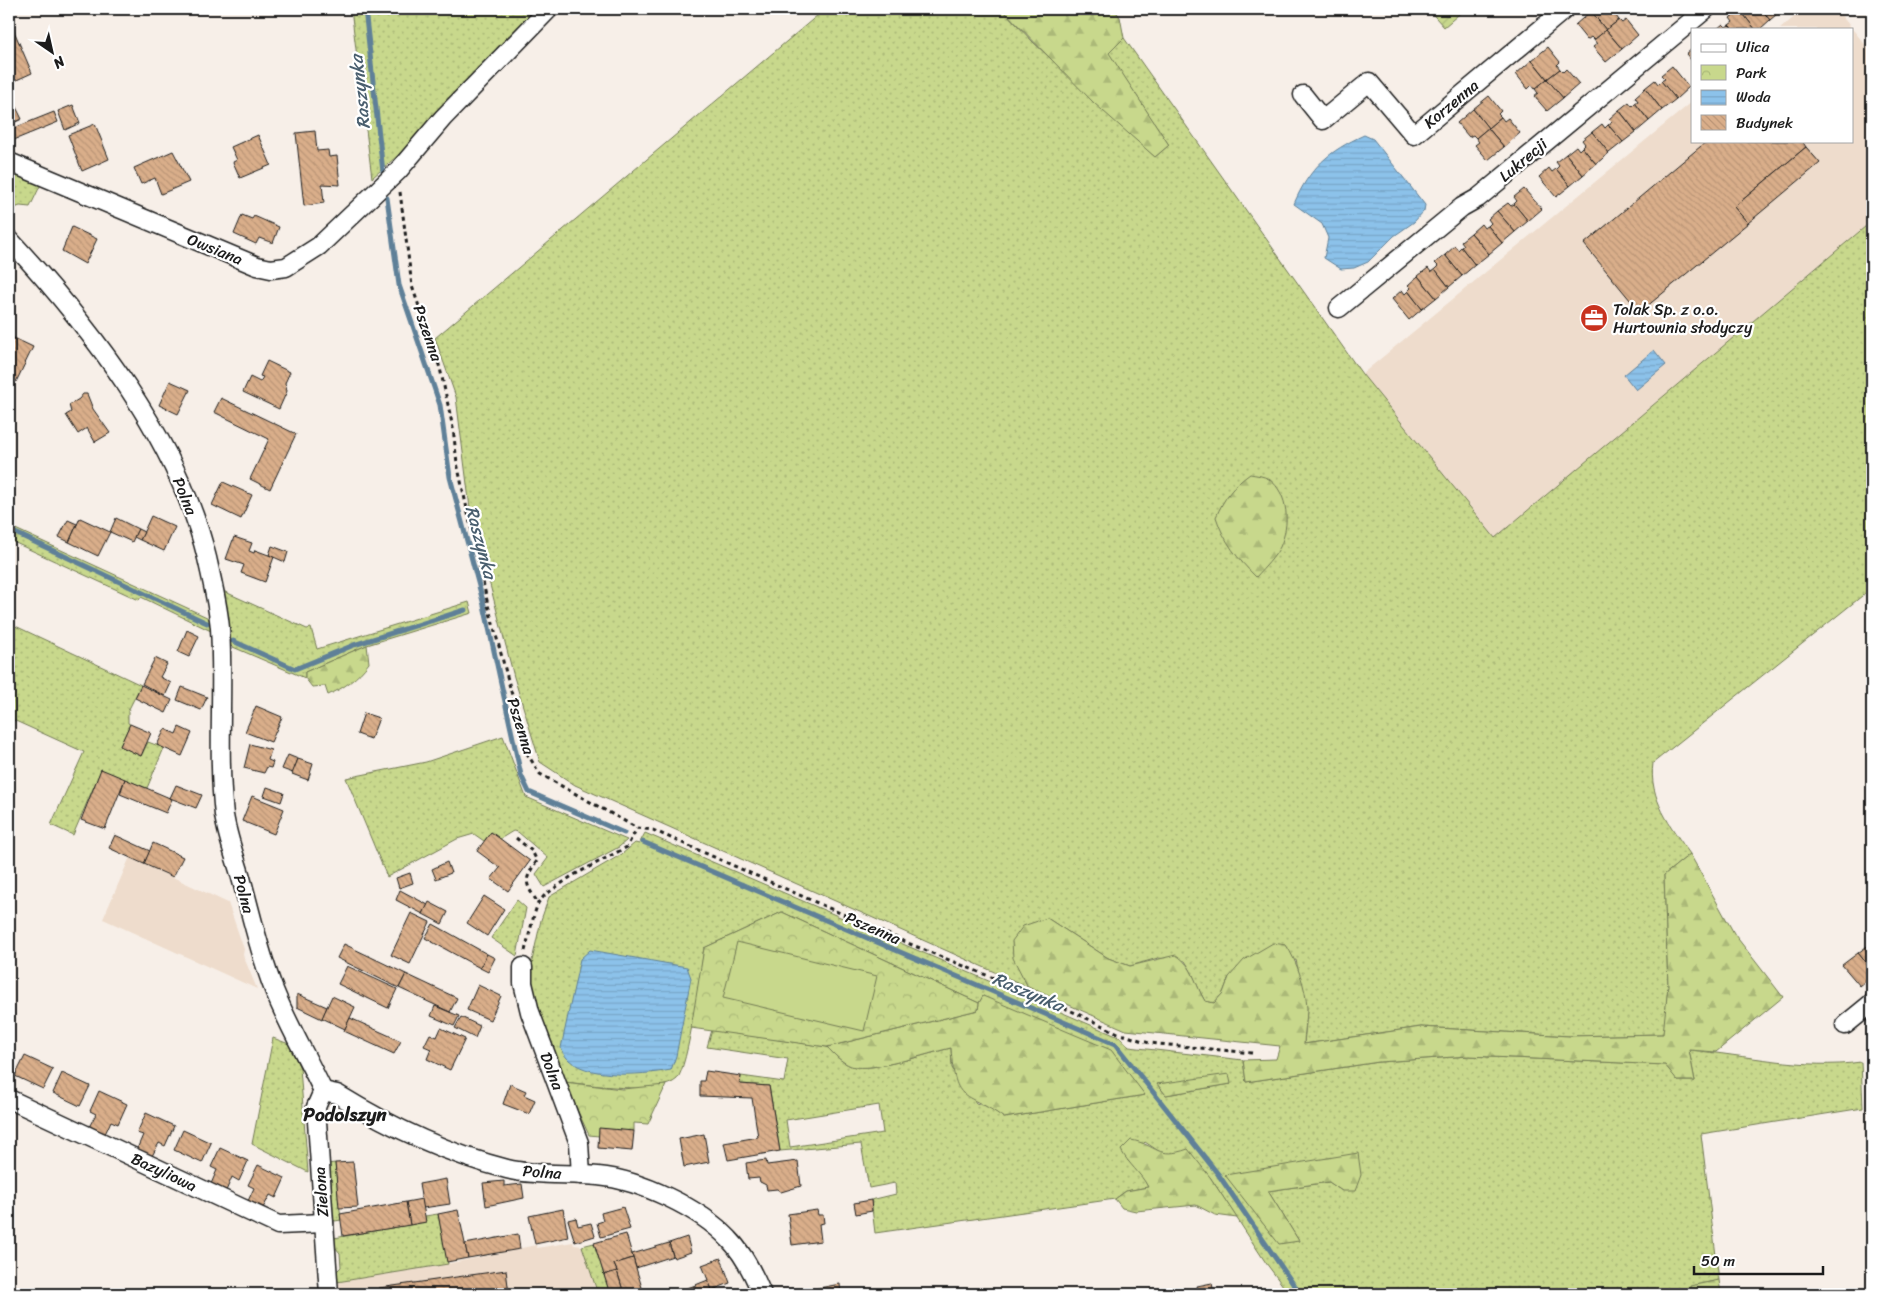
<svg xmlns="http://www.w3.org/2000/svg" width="1881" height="1303" font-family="Sriracha,sans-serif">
  <defs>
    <pattern id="grass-dots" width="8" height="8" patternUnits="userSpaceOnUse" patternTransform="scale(1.25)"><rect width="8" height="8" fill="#c8d88c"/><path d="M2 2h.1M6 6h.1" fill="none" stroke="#abb978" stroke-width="1.8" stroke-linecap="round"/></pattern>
    <pattern id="forest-firs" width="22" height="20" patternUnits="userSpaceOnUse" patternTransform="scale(1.25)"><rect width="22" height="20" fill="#c8d88c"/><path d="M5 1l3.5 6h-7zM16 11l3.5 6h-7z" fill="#abb978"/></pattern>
    <pattern id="park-crowns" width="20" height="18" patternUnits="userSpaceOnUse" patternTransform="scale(1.25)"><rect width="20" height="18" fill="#c8d88c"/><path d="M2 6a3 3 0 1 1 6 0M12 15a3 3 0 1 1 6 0" fill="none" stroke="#abb978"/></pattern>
    <pattern id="garden-furrows" width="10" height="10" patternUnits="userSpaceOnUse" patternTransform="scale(1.25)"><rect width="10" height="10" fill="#c8d88c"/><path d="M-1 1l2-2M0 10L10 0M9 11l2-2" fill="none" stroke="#abb978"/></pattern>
    <pattern id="water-rules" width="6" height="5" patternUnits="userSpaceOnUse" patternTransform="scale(1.25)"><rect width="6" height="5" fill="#8cc2ea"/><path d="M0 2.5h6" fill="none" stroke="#78a6c8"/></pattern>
    <pattern id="building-back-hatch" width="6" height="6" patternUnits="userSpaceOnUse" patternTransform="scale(1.25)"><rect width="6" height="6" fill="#d9ae8a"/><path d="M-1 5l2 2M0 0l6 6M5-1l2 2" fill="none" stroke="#ba9576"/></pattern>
  </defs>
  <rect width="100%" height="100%" fill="#f7efe8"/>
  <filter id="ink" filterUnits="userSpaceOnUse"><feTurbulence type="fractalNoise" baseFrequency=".02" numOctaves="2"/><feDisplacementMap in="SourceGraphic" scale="10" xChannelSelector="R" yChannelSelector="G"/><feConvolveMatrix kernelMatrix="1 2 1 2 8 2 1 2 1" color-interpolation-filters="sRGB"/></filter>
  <g filter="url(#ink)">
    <g fill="#eedccc">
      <polygon points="1804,9 1836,9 1872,53 1872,221 1495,538 1362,374 1692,102 1692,141 1852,141 1852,29 1780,29"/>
      <polygon points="130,857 228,903 244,949 243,955 257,989 103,919"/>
      <polygon points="573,1242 574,1245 582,1246 598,1294 342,1294 338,1290 337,1282 447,1264 536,1245 537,1248"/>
    </g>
    <g fill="url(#grass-dots)" stroke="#727a54" fill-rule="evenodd">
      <polygon points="351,9 538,9 404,150 372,178"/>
      <path d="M 825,9 L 1002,9 L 1033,42 L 1155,157 L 1169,145 L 1108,53 L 1124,38 L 1362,374 L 1495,538 L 1872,221 L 1872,588 L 1653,763 C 1648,798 1671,827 1690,854 L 1664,875 L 1668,986 L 1664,1034 L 1569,1036 L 1421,1027 L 1304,1044 L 1307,1010 L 1296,960 L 1229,977 L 1223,993 L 1214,1003 L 1205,1001 C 1197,988 1194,974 1185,961 L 1158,958 L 1130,966 L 1108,958 L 1047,918 L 1014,958 L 1028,987 L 575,785 L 540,762 L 514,677 L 470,508 L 456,397 L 435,338 Z"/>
      <polygon points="9,170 41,184 30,207 20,206 9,210"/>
      <polygon points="9,526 209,618 211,631 141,597 139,600 9,540"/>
      <polygon points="221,590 307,629 311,628 317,649 469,602 472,613 367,645 305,672 305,678 226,644"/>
      <polygon points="9,623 141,685 128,711 128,723 130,724 120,746 141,756 148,742 164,748 147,788 101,770 73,835 51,825 84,752 9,718"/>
      <polygon points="503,736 526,797 627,840 619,847 544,887 536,874 548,858 518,832 513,831 500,839 491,832 484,841 474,834 457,839 387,877 346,778 426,762"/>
      <path d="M 645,833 L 1121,1038 L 1129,1047 L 1243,1060 L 1246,1082 L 1379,1062 L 1469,1056 L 1666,1065 L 1678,1081 L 1695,1081 L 1689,1050 C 1746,1055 1804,1070 1861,1062 L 1863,1108 L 1701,1134 L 1719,1280 L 1691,1286 L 1691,1294 L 1289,1294 L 1266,1263 L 1210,1177 L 1174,1154 L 1163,1154 L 1145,1142 L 1127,1160 L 1142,1175 L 1148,1187 L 1126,1191 L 1115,1199 L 875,1233 L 871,1200 L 896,1194 L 895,1183 L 869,1188 L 861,1144 L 780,1151 L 769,1086 L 740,1084 L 741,1076 L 784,1082 L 788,1059 L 707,1047 L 712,1030 L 827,1047 C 834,1054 841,1062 851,1066 C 872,1073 928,1053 951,1048 L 952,1068 L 976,1103 L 989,1107 L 1004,1118 L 1145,1095 L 983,996 L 979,1003 L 782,912 L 704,948 C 701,970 688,1067 677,1079 C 660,1096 587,1084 564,1082 L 528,979 L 541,920 L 549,897 L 622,854 L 635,843 L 639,844 ZM 1157,1084 L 1231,1084 L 1166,1095 ZM 879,1105 L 883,1133 L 790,1147 L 786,1120 ZM 1225,1175 L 1361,1175 L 1342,1191 L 1329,1182 L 1268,1191 L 1299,1241 Z"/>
      <polygon points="517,900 526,908 517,956 491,938"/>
      <polygon points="273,1038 289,1044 300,1068 308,1172 252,1144"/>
      <polygon points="335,1163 341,1220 335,1221 331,1218 327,1164"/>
      <polygon points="438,1214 448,1264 337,1282 336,1272 341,1267 340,1253 335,1247 334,1238 425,1222 425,1216"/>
      <polygon points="594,1243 610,1294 598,1294 582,1246"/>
    </g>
    <g fill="url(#forest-firs)" stroke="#727a54">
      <polygon points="1002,9 1114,9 1120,17 1124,38 1109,53 1169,145 1155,157 1094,103"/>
      <path d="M 1250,474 C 1256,475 1264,476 1269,479 C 1289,494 1290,525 1280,547 C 1274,558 1265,567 1256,577 C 1238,559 1224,542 1216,517 C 1224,498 1233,486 1250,474 Z"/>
      <path d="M 367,645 L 369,663 C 358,678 344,688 328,695 L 325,686 L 312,687 L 305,678 L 305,672 Z"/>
      <path d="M 1690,854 L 1735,935 L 1783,997 L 1716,1052 L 1689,1050 L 1695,1081 L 1678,1081 L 1665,1065 L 1469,1056 L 1379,1062 L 1246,1082 L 1243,1060 L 1276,1059 L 1280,1046 L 1126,1030 L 1028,987 L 1013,958 L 1012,941 L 1023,926 L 1047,918 L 1108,958 L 1130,966 L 1176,955 C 1194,966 1195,985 1205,1001 L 1214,1003 L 1223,993 L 1229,977 L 1244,960 L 1273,943 L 1286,945 C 1297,961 1306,989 1307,1008 C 1307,1020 1304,1033 1304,1044 L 1421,1027 L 1569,1036 L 1663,1034 L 1668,986 L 1664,875 Z"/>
      <path d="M 983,996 L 1111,1050 L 1145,1095 L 1004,1118 C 965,1089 955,1107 951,1048 C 928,1053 872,1073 851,1066 C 841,1062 834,1054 827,1047 L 978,1010 L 979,1003 Z"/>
      <polygon points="1229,1074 1231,1084 1166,1095 1157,1084"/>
      <path d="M 1131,1140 C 1158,1145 1157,1160 1188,1149 L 1210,1177 L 1237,1218 L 1215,1215 L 1196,1205 L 1136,1211 L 1122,1208 L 1115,1199 L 1126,1191 L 1148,1187 C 1141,1173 1128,1164 1121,1150 Z"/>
      <polygon points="1358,1153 1361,1175 1355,1191 1342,1191 1329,1182 1268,1191 1299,1241 1279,1244 1225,1175"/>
      <polygon points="1719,1280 1721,1294 1691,1294 1690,1286"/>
    </g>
    <g fill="url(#park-crowns)" stroke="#727a54">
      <polygon points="782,912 979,1003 978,1010 827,1047 691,1028 704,948"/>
      <polygon points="564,1082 622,1089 666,1085 648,1124 634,1123 634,1131 599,1136 589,1135"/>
    </g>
    <polygon fill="url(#garden-furrows)" stroke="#727a54" points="1428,9 1465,9 1444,27"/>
    <polygon fill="#c8d88c" stroke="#727a54" points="737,942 877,976 864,1031 723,998"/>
    <g fill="url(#water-rules)" stroke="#5f8098">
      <path d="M 1364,135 L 1373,139 L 1425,205 L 1424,211 L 1414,222 L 1394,236 L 1368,262 L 1354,268 L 1341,269 L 1324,258 L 1328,238 L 1322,224 L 1294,204 C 1309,168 1329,151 1364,135 Z"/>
      <polygon points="1654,350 1666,365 1636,390 1624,375"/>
      <path d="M 590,950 L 687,967 L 691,978 L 676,1056 L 671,1070 C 643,1075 572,1082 561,1048 L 580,959 Z"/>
    </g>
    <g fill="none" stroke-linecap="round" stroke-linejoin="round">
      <g stroke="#5f8098" stroke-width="5">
        <polyline points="365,9 383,172"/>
        <polyline points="387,198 399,285 440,405 450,477 484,605 521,775 529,792 624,833"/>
        <polyline points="9,530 207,623"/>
        <polyline points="233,641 295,669 354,645 465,610"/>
        <polyline points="643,842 1115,1044 1218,1174 1300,1294"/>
      </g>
    </g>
    <g fill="url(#building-back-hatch)" stroke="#1c1c1c">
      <polygon points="1594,9 1616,9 1619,13 1616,16 1619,20 1606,30 1591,11"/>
      <polygon points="1741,9 1761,9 1770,20 1760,29 1755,29 1740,10"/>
      <polygon points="1761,9 1783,9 1770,20"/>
      <polygon points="1740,10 1755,29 1733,29 1729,25 1733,22 1730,18"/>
      <polygon points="1591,11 1606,30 1594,40 1591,37 1587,40 1575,25"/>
      <polygon points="1619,20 1622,23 1626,20 1638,35 1622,49 1606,30"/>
      <polygon points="11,24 32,73 10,83 9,25"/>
      <polygon points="1723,24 1726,27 1729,25 1733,29 1717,29"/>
      <polygon points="1606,30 1622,49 1606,62 1593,47 1597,44 1594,40"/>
      <polygon points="1548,47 1560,62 1557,65 1560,69 1547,79 1532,60"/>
      <polygon points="1692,49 1692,61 1686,54"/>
      <polygon points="1532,60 1547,79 1535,89 1532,85 1528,89 1516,74"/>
      <polygon points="1672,66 1689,87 1676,99 1661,81 1665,79 1661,75"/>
      <polygon points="1560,69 1563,72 1566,69 1579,84 1563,98 1547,79"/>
      <polygon points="1547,79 1563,98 1547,111 1534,96 1538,93 1535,89"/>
      <polygon points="1655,80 1658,84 1661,81 1676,99 1662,110 1645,88"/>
      <polygon points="1645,88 1662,110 1649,121 1635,103 1638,101 1635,97"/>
      <polygon points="1489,96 1501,111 1498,114 1501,117 1488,128 1473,109"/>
      <polygon points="1629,102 1632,106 1635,103 1649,121 1636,132 1619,110"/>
      <polygon points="15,105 22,119 9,125 9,108"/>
      <polygon points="73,105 80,123 65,130 58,111"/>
      <polygon points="1473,109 1488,128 1476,138 1473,135 1469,137 1457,123"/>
      <polygon points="1619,110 1636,132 1623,142 1608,125 1612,122 1609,119"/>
      <polygon points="54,112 58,122 9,142 9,130"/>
      <polygon points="1501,117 1504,121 1508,118 1520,133 1504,147 1488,128"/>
      <polygon points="95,124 109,159 82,171 68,135"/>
      <polygon points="1602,124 1605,128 1608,125 1623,142 1609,153 1592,132"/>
      <polygon points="1488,128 1504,147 1488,160 1475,145 1479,142 1476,138"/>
      <polygon points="315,131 317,151 328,150 329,157 337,156 340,185 322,184 324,203 304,206 296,133"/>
      <polygon points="1592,132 1609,153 1596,164 1582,147 1585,144 1582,140"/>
      <polygon points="258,135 271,165 240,178 233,162 237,160 231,147"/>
      <polygon points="1707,141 1802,141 1806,147 1734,207 1748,223 1640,312 1584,244"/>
      <polygon points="1576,146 1579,150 1582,147 1596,164 1583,175 1566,154"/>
      <polygon points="1806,147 1820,163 1748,223 1734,207"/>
      <polygon points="173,151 189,182 161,194 155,178 141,184 134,168"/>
      <polygon points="1566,154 1583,175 1570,186 1556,169 1559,166 1556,162"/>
      <polygon points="1549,168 1552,172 1556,169 1570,186 1556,197 1539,177"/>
      <polygon points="1524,189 1542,209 1528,221 1514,204 1517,201 1514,197"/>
      <polygon points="1508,203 1511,206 1514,204 1528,221 1515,232 1497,211"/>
      <polygon points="1497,211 1515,232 1502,243 1488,226 1491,223 1488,219"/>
      <polygon points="242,215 252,219 254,216 279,227 273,243 259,238 256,244 234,234"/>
      <polygon points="1481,224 1484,228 1488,226 1502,243 1489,254 1471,233"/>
      <polygon points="72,227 97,239 85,264 62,251"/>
      <polygon points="1471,233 1489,254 1475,265 1461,247 1464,245 1461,241"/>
      <polygon points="1455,246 1458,250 1461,247 1475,265 1462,276 1445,255"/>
      <polygon points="1445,255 1462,276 1449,287 1435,269 1438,266 1435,263"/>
      <polygon points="1428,268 1431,272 1435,269 1449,287 1436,298 1418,276"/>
      <polygon points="1418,276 1436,298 1422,309 1408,291 1411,288 1408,285"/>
      <polygon points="1402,290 1405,294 1408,291 1422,309 1409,320 1392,299"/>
      <polygon points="12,337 33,347 16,382 9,379 9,344"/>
      <polygon points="267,361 290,372 285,383 287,391 279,409 243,392 250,377 260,382 263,377 260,376"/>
      <polygon points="170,381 190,390 178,414 159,405"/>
      <polygon points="83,394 87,394 93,409 110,433 95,442 87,428 78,434 66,415 71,412 69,405 79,399"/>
      <polygon points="221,398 296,434 270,489 250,479 269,439 214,412"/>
      <polygon points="223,482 252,495 241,519 212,505"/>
      <polygon points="151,516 175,527 164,551 140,540"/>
      <polygon points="80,518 110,532 98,556 69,542"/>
      <polygon points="116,518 138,529 132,542 110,532"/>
      <polygon points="68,520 77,524 69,542 59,537"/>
      <polygon points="138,529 144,532 140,540 134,537"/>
      <polygon points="234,537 252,543 249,551 254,553 255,550 274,557 265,582 241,573 244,565 226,559"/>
      <polygon points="272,546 288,552 285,562 269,555"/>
      <polygon points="187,630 199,636 189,657 178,652"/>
      <polygon points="155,658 167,664 160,677 171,683 165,696 142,684"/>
      <polygon points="141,685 172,700 166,713 135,698"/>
      <polygon points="182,687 207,697 201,710 177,700"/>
      <polygon points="256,706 282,717 271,742 245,732"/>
      <polygon points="364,713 379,718 371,739 357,734"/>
      <polygon points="130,724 151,733 141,756 120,746"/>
      <polygon points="179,727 192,733 182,756 157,745 165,729 176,734"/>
      <polygon points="250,744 271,750 268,760 273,762 271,768 267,767 264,773 244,768"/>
      <polygon points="288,755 298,759 293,773 282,769"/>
      <polygon points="298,759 313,764 308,780 292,774"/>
      <polygon points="101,769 125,779 105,829 81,820"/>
      <polygon points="125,779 172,799 166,813 120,794"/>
      <polygon points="176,785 202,795 196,808 170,798"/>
      <polygon points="267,787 284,793 281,802 264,796"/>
      <polygon points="252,796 284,809 274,834 242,821"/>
      <polygon points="491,832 530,861 508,891 491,879 500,868 477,851"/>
      <polygon points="115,835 150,851 144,864 109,848"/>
      <polygon points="153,843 183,857 173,877 144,864"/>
      <polygon points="447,862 451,873 436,879 432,869"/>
      <polygon points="410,873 413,883 399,888 396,878"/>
      <polygon points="400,890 428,905 423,914 396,900"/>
      <polygon points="484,896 504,909 487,936 467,923"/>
      <polygon points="429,902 448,912 442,924 423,914"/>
      <polygon points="411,913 430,922 410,964 391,955"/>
      <polygon points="433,924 487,954 480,968 425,938"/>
      <polygon points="344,944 406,974 399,988 337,958"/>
      <polygon points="1870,944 1872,947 1872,970 1858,953"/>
      <polygon points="1858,953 1872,970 1869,973 1872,976 1860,986 1842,965"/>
      <polygon points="487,954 495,958 488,972 480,968"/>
      <polygon points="347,966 397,989 388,1008 338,984"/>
      <polygon points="406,974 457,998 450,1012 399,988"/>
      <polygon points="478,985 501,996 490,1020 467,1010"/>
      <polygon points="297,994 327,1007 322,1019 297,1007"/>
      <polygon points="332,996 355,1007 345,1029 322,1018"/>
      <polygon points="435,1006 459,1016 454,1026 431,1016"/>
      <polygon points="461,1017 480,1026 475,1038 455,1028"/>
      <polygon points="350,1018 401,1041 394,1054 344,1031"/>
      <polygon points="441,1028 465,1039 450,1070 427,1059 431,1049 424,1046 430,1034 437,1037"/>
      <polygon points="9,1048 15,1052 9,1066"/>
      <polygon points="25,1056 53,1069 43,1089 15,1076"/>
      <polygon points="706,1071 741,1076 740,1084 769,1086 780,1151 728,1160 724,1143 758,1137 752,1098 700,1096 700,1081 704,1081"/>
      <polygon points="62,1073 90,1086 80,1106 53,1093"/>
      <polygon points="510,1084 526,1091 524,1095 535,1100 529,1114 503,1104"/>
      <polygon points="99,1091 127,1104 118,1124 111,1121 105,1134 89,1127 96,1114 90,1111"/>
      <polygon points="146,1113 174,1126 165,1146 159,1143 152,1156 137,1149 143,1135 137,1133"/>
      <polygon points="599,1128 634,1131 632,1151 598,1148"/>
      <polygon points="183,1130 211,1143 202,1163 174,1150"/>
      <polygon points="704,1134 709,1162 684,1167 679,1139"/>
      <polygon points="220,1148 248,1161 239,1181 232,1177 226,1191 211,1184 217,1170 211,1167"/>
      <polygon points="766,1160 767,1165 798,1161 801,1186 781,1192 777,1189 767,1190 766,1185 760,1182 759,1178 748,1179 746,1163"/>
      <polygon points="353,1162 358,1207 339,1208 335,1163"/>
      <polygon points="258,1165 285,1178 276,1198 270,1195 263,1208 248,1201 254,1188 248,1185"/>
      <polygon points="446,1179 450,1204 423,1208 419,1184"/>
      <polygon points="504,1181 504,1186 522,1184 524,1198 486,1206 483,1183"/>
      <polygon points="422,1199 426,1222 410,1225 406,1202"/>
      <polygon points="871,1200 872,1211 856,1214 854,1203"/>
      <polygon points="406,1202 410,1225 343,1236 340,1214"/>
      <polygon points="623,1207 630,1229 601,1237 597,1223 603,1221 601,1213"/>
      <polygon points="563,1209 568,1237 535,1244 529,1216"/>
      <polygon points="458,1210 468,1258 447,1262 438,1214"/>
      <polygon points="817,1210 818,1215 823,1215 824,1223 819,1224 821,1241 792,1245 788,1214"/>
      <polygon points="576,1218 578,1226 591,1223 595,1236 575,1242 568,1220"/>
      <polygon points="518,1234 520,1249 468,1258 465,1244"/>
      <polygon points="626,1234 633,1258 614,1264 617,1271 604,1275 594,1243"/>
      <polygon points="687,1237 691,1252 674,1258 669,1243"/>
      <polygon points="669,1243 673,1256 636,1268 632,1254"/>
      <polygon points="633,1258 636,1268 644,1294 624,1294 617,1271 614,1264"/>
      <polygon points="721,1258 730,1283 712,1290 702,1265"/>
      <polygon points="506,1270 509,1294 380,1294 379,1288"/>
      <polygon points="617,1271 624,1294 610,1294 604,1275"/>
      <polygon points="708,1280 712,1290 716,1288 718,1292 696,1294 693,1286"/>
      <polygon points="1212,1283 1214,1294 1199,1294 1197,1286"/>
      <polygon points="840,1284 841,1294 812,1294 811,1290 809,1290"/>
      <polygon points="693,1286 696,1294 670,1294"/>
    </g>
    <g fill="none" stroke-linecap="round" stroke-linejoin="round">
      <g stroke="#1c1c1c" stroke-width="21">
        <g id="minor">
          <polyline points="1303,95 1323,120 1369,82 1414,135 1565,9"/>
          <polyline points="9,162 257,266 271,269 286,267 319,246 398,171 443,118 549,9"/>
          <path d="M 9,239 C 91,328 178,439 207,558 C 212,580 218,605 220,628 C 224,690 217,752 224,815 C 227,835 234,854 240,874 C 251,913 259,952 274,990 C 288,1025 307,1057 323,1091"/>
          <polyline points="1339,308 1462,207 1478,198 1706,9"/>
          <polyline points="523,967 523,983 530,1012 579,1143 581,1175"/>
          <polyline points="1845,1025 1872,1003"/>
          <path d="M 323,1091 L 337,1094 C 389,1126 448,1154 507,1169 C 534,1176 569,1173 598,1176 C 640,1180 700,1208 729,1239 C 744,1254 754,1275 762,1294"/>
          <polyline points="323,1091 316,1107 329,1294"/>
          <polyline points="9,1099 278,1225 324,1223"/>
        </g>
      </g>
      <g stroke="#1c1c1c" stroke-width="3" stroke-dasharray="4 4" stroke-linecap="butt">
        <polyline points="400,192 412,286 440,368 453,428 457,463 488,605 528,755 540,774 637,828 653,830 910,944 1050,1001 1118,1033 1149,1043 1252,1053"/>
        <path d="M 516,838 L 532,851 L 537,861 C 523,881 525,883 538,903"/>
        <polyline points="525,951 534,915 538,903 545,895 572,876 627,847 637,828"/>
      </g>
      <use href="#minor" stroke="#fff" stroke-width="18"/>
    </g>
  </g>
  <defs>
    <g id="office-disc" transform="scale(1.4375)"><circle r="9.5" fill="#c8321e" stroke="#fff"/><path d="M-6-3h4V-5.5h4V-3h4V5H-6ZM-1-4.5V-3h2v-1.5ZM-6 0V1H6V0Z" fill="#fff"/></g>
  </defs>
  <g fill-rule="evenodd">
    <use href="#office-disc" x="1594" y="318"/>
  </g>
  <g text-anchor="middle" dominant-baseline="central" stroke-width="4.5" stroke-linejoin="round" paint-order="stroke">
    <g font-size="16" fill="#1c1c1c" stroke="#fff">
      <text transform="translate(1451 104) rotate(-40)">Korzenna</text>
      <text transform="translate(1523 160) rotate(-40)">Lukrecji</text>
      <text transform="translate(215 249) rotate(22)">Owsiana</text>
      <text transform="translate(428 333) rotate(71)">Pszenna</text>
      <text transform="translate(185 496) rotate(68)">Polna</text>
      <text transform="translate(521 726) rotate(73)">Pszenna</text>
      <text transform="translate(244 894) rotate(75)">Polna</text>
      <text transform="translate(873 928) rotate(24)">Pszenna</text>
      <text transform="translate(552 1071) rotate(69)">Dolna</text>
      <text transform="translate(164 1172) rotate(25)">Bazyliowa</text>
      <text transform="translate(542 1172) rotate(4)">Polna</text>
      <text transform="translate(321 1192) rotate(-94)">Zielona</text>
    </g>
    <g font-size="16" fill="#1c1c1c" stroke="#fff" text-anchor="start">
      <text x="1613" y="309">Tolak Sp. z o.o.<tspan x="1613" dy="18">Hurtownia słodyczy</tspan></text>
    </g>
    <g font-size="18" font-style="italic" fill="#495e6e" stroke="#fff">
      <text transform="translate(360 92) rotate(-96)">Raszynka</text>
      <text transform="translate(481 542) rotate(75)">Raszynka</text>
      <text transform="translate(1028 992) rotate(23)">Raszynka</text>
    </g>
    <g font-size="19" font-weight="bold" fill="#1c1c1c" stroke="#fff">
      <text x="345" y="1114">Podolszyn</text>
    </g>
  </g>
  <rect width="1881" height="1303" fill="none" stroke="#fff" stroke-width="30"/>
  <rect x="15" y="15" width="1851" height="1273" fill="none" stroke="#1c1c1c" stroke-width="2" filter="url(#ink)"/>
  <rect x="1691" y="28" width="162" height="115" fill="#ffffff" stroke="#a4a4a4"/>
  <rect x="1701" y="44" width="25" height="8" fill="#ffffff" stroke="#a4a4a4"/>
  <text x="1736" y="52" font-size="15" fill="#1c1c1c">Ulica</text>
  <rect x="1701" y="65" width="25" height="15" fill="url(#park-crowns)" stroke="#a4a4a4"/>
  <text x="1736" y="78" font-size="15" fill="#1c1c1c">Park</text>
  <rect x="1701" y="90" width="25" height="15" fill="url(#water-rules)" stroke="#a4a4a4"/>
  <text x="1736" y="102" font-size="15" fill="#1c1c1c">Woda</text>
  <rect x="1701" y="115" width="25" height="15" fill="url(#building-back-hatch)" stroke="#a4a4a4"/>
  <text x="1736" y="128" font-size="15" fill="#1c1c1c">Budynek</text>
  <g transform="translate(52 52) rotate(146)" stroke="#ffffff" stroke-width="4" paint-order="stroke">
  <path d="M0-4L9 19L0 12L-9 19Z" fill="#1c1c1c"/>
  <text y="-8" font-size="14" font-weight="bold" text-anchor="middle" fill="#1c1c1c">N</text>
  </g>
  <path d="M1694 1266v8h129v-8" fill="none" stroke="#1c1c1c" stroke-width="2.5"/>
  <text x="1701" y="1266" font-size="15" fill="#1c1c1c" stroke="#ffffff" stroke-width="4" paint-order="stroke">50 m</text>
</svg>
